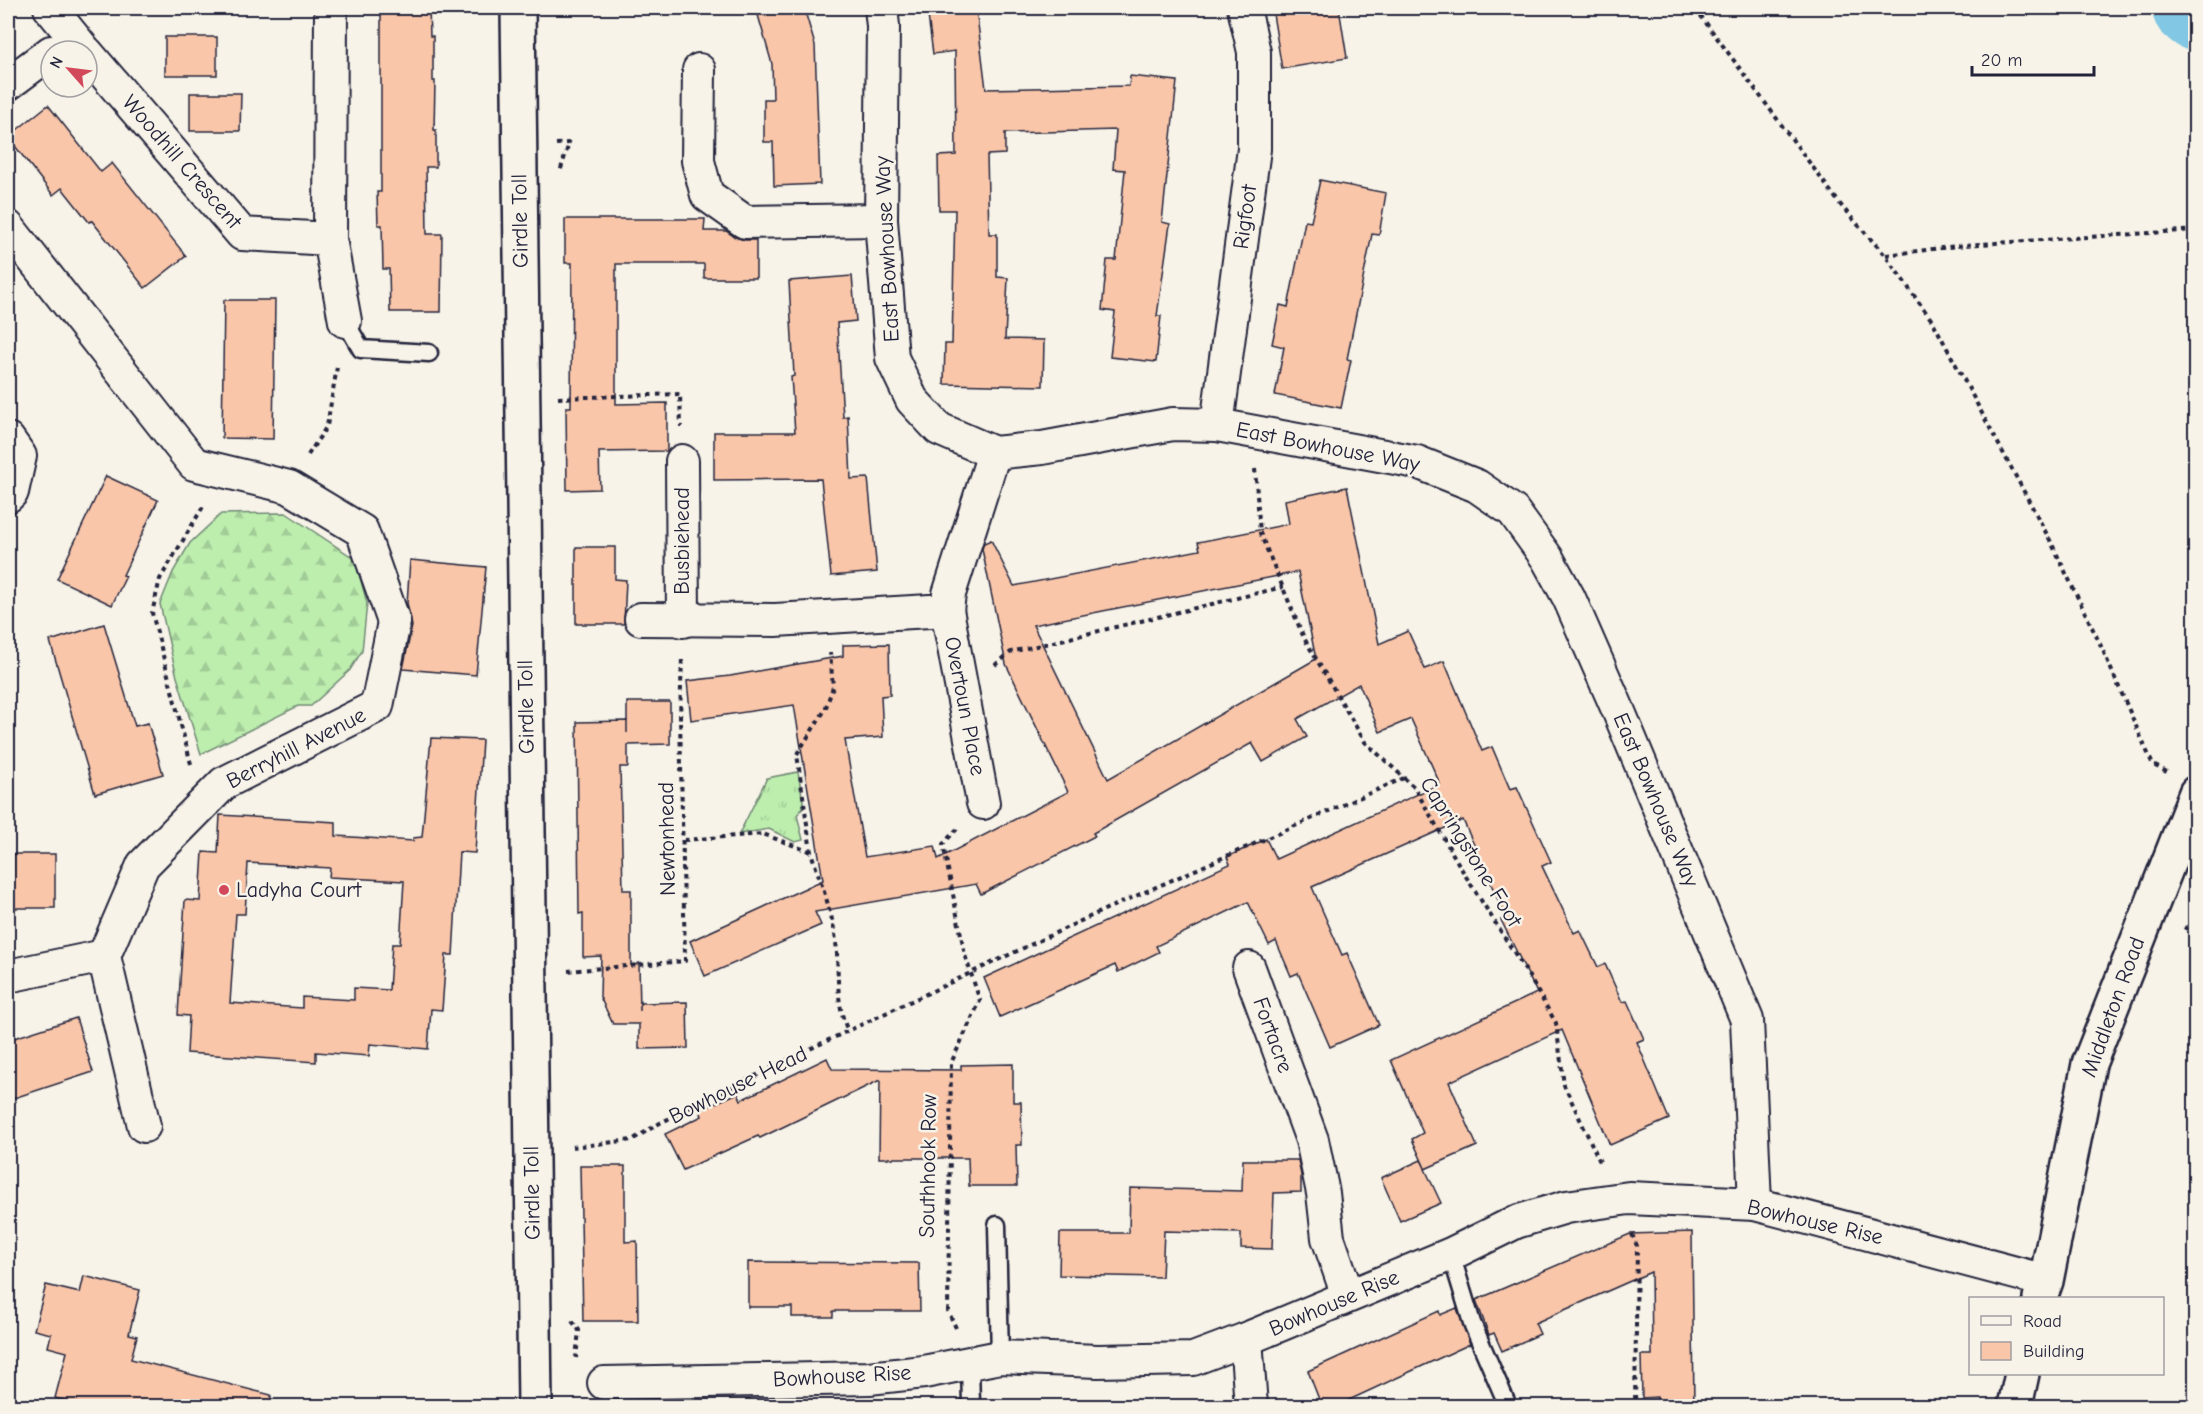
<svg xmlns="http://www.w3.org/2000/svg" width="2203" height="1414" font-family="'Comic Neue',sans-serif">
  <defs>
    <pattern id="grass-tufts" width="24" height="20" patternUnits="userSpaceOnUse" patternTransform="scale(1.5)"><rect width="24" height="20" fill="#bdeeae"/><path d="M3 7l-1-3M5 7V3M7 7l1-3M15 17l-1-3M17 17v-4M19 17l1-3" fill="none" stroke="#a2cc97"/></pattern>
    <pattern id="forest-firs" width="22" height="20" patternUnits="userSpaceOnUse" patternTransform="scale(1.5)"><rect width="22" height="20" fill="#bdeeae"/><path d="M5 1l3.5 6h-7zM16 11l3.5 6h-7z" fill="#a2cc97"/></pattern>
  </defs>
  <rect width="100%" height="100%" fill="#f7f3e8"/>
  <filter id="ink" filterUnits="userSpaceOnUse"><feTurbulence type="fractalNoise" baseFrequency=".0167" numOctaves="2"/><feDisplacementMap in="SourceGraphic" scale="12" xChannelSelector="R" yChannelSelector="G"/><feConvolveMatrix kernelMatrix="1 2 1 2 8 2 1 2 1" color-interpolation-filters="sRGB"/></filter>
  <g filter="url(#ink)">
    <polygon fill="url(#grass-tufts)" stroke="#708874" stroke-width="1.5" points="798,772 804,807 797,815 803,840 795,842 769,829 739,834 767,778"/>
    <polygon fill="url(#forest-firs)" stroke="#708874" stroke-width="1.5" points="286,513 355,559 367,603 362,651 350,670 311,706 298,706 201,754 177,677 160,604 173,572 190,543 221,514"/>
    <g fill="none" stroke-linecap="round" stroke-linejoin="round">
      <polyline stroke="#82c7e3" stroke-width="74" points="2189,8 2196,14"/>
    </g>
    <g fill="#f9c6a9" stroke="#22223b" stroke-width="1.5" fill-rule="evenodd">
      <polygon points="381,8 429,8 430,36 433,36 433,81 435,81 434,130 436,130 436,167 426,167 427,234 442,234 441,312 390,312 389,269 383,269 382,225 378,225 377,192 381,192"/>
      <polygon points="756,8 804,8 815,45 820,184 774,186 773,142 764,142 764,99 773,99 772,64"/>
      <polygon points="927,8 976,8 986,89 1129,86 1130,76 1177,81 1162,222 1170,224 1157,316 1161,316 1156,362 1110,357 1115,312 1102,310 1107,260 1116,260 1125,170 1113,169 1116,130 1005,133 1005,154 987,155 989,234 997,234 997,277 1008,278 1005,339 1044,340 1043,386 944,384 945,344 952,344 955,210 939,210 938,156 956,155 955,51 933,54"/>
      <polygon points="1272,8 1339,8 1347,58 1282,69"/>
      <rect x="165" y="37" width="52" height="38"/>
      <polygon points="190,93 241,93 240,131 190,131"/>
      <polygon points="48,105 101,172 112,163 186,256 145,288 92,221 89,222 62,188 53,195 8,137"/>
      <polygon points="1320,180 1386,193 1379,235 1372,234 1347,359 1351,360 1341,408 1275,395 1284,347 1272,344 1280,305 1288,307 1305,221 1311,222"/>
      <polygon points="565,219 705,219 704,231 726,231 735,237 745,240 756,240 756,278 704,278 704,264 616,264 616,404 667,403 667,451 599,452 600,489 567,490 566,407 571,407 572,263 565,263"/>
      <polygon points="852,276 856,321 837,323 843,417 848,416 851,479 868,478 877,572 831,576 821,479 714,480 714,432 795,432 791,377 794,376 789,281"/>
      <polygon points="224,300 275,300 273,439 222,438"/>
      <polygon points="106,476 158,500 123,575 126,576 112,605 57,579"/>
      <path d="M 1347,487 L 1379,644 L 1408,631 L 1425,669 L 1444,661 L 1482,751 L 1492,747 L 1510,789 L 1517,787 L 1551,862 L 1542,866 L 1574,933 L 1580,930 L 1598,967 L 1605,964 L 1622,1002 L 1627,1001 L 1644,1039 L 1637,1042 L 1669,1119 L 1610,1145 L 1562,1030 L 1449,1082 L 1477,1146 L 1425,1169 L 1441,1203 L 1400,1221 L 1381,1178 L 1421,1160 L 1425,1168 L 1412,1139 L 1423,1133 L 1391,1060 L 1537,993 L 1501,920 L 1506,918 L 1463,820 L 1312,887 L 1342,955 L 1347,953 L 1379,1025 L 1330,1047 L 1298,973 L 1291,976 L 1276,941 L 1269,945 L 1248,902 L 1156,946 L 1159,952 L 1118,972 L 1115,965 L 1000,1017 L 984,978 L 1230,864 L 1227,857 L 1266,839 L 1276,859 L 1440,784 L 1411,719 L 1380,732 L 1359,684 L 1297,719 L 1307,737 L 1263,762 L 1252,743 L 1093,833 L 1095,836 L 981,894 L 976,884 L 815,912 L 821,925 L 705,976 L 690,941 L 823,880 L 794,705 L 691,720 L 687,681 L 730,676 L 843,656 L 843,645 L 889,644 L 890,695 L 881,696 L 883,737 L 845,740 L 865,857 L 935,846 L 938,859 L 1068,792 L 1006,664 L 982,549 L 984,543 L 991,540 L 1014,586 L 1200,550 L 1198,542 L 1289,524 L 1285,500 ZM 1298,572 L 1316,659 L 1108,779 L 1033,625 Z"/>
      <polygon points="576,547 615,547 615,579 626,580 624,624 576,624"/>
      <polygon points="410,560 486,567 476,675 403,669 412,626 407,603"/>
      <polygon points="104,624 135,726 148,723 163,774 95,794 50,641"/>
      <polygon points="627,702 670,702 670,744 628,745 628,767 620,767 623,890 631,890 631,967 639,963 640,1011 640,1003 687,1002 688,1048 639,1049 639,1024 613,1024 600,997 601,956 583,957 583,913 579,914 577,722 627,721 627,733"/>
      <path d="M 431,738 L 482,740 L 475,853 L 459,852 L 453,955 L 446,955 L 442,1010 L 431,1009 L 428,1049 L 370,1044 L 369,1056 L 316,1052 L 316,1062 L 187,1053 L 189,1016 L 178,1015 L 185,900 L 200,901 L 203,852 L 218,853 L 220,815 L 336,822 L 336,836 L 413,841 L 413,838 L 422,837 ZM 248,863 L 330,868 L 329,877 L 404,881 L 400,944 L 392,944 L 389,990 L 354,988 L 354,1000 L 302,997 L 302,1008 L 230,1003 L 236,914 L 245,914 Z"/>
      <rect x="13" y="854" width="42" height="54"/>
      <polygon points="76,1018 93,1072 8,1100 8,1040"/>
      <polygon points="827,1058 832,1069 961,1070 961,1065 1013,1064 1013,1102 1021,1102 1022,1145 1016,1145 1017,1186 969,1186 968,1158 879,1158 880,1080 760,1138 758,1136 683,1170 665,1134 702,1116 700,1110 738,1093 741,1100"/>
      <polygon points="1243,1160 1298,1160 1301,1175 1301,1192 1274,1193 1272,1249 1241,1248 1241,1233 1164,1231 1162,1277 1059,1275 1060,1233 1129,1233 1130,1188 1242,1191"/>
      <polygon points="580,1166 625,1166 625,1242 637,1241 638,1321 583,1321"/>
      <polygon points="1692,1232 1694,1407 1657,1407 1657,1397 1642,1398 1641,1355 1652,1355 1651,1272 1535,1323 1540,1334 1502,1351 1494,1333 1489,1335 1476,1300 1630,1234"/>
      <polygon points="748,1262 919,1263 920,1311 833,1311 833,1317 792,1317 792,1307 748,1307"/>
      <polygon points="84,1276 140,1290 129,1334 137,1336 131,1359 271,1395 270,1407 88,1407 55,1398 67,1352 48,1347 51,1334 34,1330 46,1285 80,1293"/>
      <polygon points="1457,1308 1470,1344 1334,1407 1322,1407 1308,1371 1439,1311 1440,1315"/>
    </g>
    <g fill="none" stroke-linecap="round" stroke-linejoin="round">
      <g stroke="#22223b" stroke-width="21">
        <g id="lane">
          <polyline points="345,321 361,349 429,353"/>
          <polyline points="997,1225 1000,1357"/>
          <polyline points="1451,1254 1472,1323 1508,1406"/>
          <polyline points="970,1363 971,1406"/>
        </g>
      </g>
      <g stroke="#22223b" stroke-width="36">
        <g id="street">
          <polyline points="50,8 85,51"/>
          <polyline points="331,8 330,239 345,321"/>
          <polyline points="881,8 883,26 881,220 892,358 912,400 939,429 994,453 1042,448 1173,424 1217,425 1417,462 1477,486 1513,511 1547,558 1569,598 1619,712 1747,1020 1755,1204"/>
          <polyline points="87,53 242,234 330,239"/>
          <polyline points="699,70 698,161 707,195 745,222 881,220"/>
          <polyline points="8,84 51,52"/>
          <polyline points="8,227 194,464 289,487 362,531 394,622 377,706 224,783 143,865 104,956 144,1126"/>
          <polyline points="1217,425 1254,149 1254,52 1244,8"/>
          <polyline points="8,439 20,456 12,492 8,496"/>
          <polyline points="682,461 683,621"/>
          <polyline points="947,610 983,803"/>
          <polyline points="641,619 775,620 947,610 949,594 994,453"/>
          <polyline points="1249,968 1312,1140 1323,1193 1328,1238 1348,1296"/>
          <polyline points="8,976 104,956"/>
          <polyline points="1246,1339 1251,1406"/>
          <polyline points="604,1383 869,1378 924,1372 1000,1357 1098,1361 1193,1359 1246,1339 1451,1254 1516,1222 1566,1207 1629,1198 1755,1204 2046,1281"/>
        </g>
      </g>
      <g stroke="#22223b" stroke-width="38">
        <g id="secondary">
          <polyline points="518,8 535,1406"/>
          <polyline points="2040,1298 2046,1281 2089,1064 2196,793"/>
          <polyline points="2015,1406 2022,1374"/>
        </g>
      </g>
      <g stroke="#22223b" stroke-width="4" stroke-dasharray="4.5 4.5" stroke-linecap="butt">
        <polyline points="1695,8 1843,208 1885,255 1933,322 2051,542 2101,646 2153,765 2167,772"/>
        <polyline points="556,144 569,143 560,172"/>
        <polyline points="1886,255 1965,245 2196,230"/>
        <polyline points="558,398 680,394 681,427"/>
        <polyline points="308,455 327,426 337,367"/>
        <polyline points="1255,469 1260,533 1304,638 1365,742 1414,787 1465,875 1524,968 1556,1023 1564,1085 1601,1164"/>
        <polyline points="995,665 1011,652 1283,587"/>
        <polyline points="191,764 152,613 160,579 204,505"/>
        <path d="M 684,840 L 763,834 L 811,852 C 819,878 829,903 834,929 C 841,962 833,1000 848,1031"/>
        <polyline points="811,852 797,754 825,710 833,687 830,653"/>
        <polyline points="2184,927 2196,934"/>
        <polyline points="568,971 685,961 680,717 682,657"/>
        <polyline points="572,1147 632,1140 660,1123 816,1046 1104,910 1404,778"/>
        <polyline points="1632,1234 1637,1246 1635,1406"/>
        <polyline points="572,1321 579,1330 576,1358"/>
        <polyline points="956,1328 948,1311 951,1063 980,1001 965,955 943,844 957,829"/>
      </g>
      <use href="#lane" stroke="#f7f3e8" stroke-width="16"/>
      <use href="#street" stroke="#f7f3e8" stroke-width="32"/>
      <use href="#secondary" stroke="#f7f3e8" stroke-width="33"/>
    </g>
  </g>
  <circle fill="#d1495b" stroke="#f7f3e8" stroke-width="2" cx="224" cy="890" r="6"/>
  <g text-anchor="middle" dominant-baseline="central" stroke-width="5" stroke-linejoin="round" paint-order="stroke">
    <g font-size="22" fill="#22223b" stroke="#f7f3e8">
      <text transform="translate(182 162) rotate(49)">Woodhill Crescent</text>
      <text transform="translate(1245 217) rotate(-82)">Rigfoot</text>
      <text transform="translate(520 221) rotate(-91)">Girdle Toll</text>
      <text transform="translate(887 249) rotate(-93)">East Bowhouse Way</text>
      <text transform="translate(1328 447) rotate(11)">East Bowhouse Way</text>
      <text transform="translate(682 541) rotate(-90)">Busbiehead</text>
      <text transform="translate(965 706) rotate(79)">Overtoun Place</text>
      <text transform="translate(526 707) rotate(-91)">Girdle Toll</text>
      <text transform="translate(296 748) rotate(-27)">Berryhill Avenue</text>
      <text transform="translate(1656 800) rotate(67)">East Bowhouse Way</text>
      <text transform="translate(667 839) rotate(-91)">Newtonhead</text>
      <text transform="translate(1471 852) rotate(58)">Capringstone Foot</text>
      <text transform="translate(2113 1007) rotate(-70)">Middleton Road</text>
      <text transform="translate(1273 1035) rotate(70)">Fortacre</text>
      <text transform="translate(738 1085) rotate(-26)">Bowhouse Head</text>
      <text transform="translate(928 1166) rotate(-89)">Southhook Row</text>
      <text transform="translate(532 1193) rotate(-91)">Girdle Toll</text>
      <text transform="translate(1815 1222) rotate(13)">Bowhouse Rise</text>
      <text transform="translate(1334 1303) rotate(-23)">Bowhouse Rise</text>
      <text transform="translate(842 1376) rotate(-3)">Bowhouse Rise</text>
    </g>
    <g font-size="22" fill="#22223b" stroke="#f7f3e8" text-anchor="start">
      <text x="236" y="890">Ladyha Court</text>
    </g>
  </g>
  <rect width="2203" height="1414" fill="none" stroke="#f7f3e8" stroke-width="30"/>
  <rect x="15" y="15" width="2173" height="1384" fill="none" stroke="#22223b" stroke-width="2" filter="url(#ink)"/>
  <rect x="1969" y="1297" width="195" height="78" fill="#f7f3e8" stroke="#a29fa3" stroke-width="1.5"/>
  <rect x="1981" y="1316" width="30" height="9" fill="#f7f3e8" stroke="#a29fa3" stroke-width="1.5"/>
  <text x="2023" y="1327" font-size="18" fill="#22223b">Road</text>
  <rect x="1981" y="1342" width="30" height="18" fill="#f9c6a9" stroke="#a29fa3" stroke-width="1.5"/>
  <text x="2023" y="1357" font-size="18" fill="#22223b">Building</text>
  <g transform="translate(69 69) rotate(298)"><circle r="28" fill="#f7f3e8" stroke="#a29fa3" stroke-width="1.5"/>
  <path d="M0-4.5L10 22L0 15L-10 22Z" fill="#d1495b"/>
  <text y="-9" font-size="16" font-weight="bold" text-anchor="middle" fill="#22223b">N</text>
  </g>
  <path d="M1972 66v9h122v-9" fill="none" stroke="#22223b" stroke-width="3"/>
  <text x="1981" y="66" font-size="18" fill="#22223b" stroke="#f7f3e8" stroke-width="4.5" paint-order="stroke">20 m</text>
</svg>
